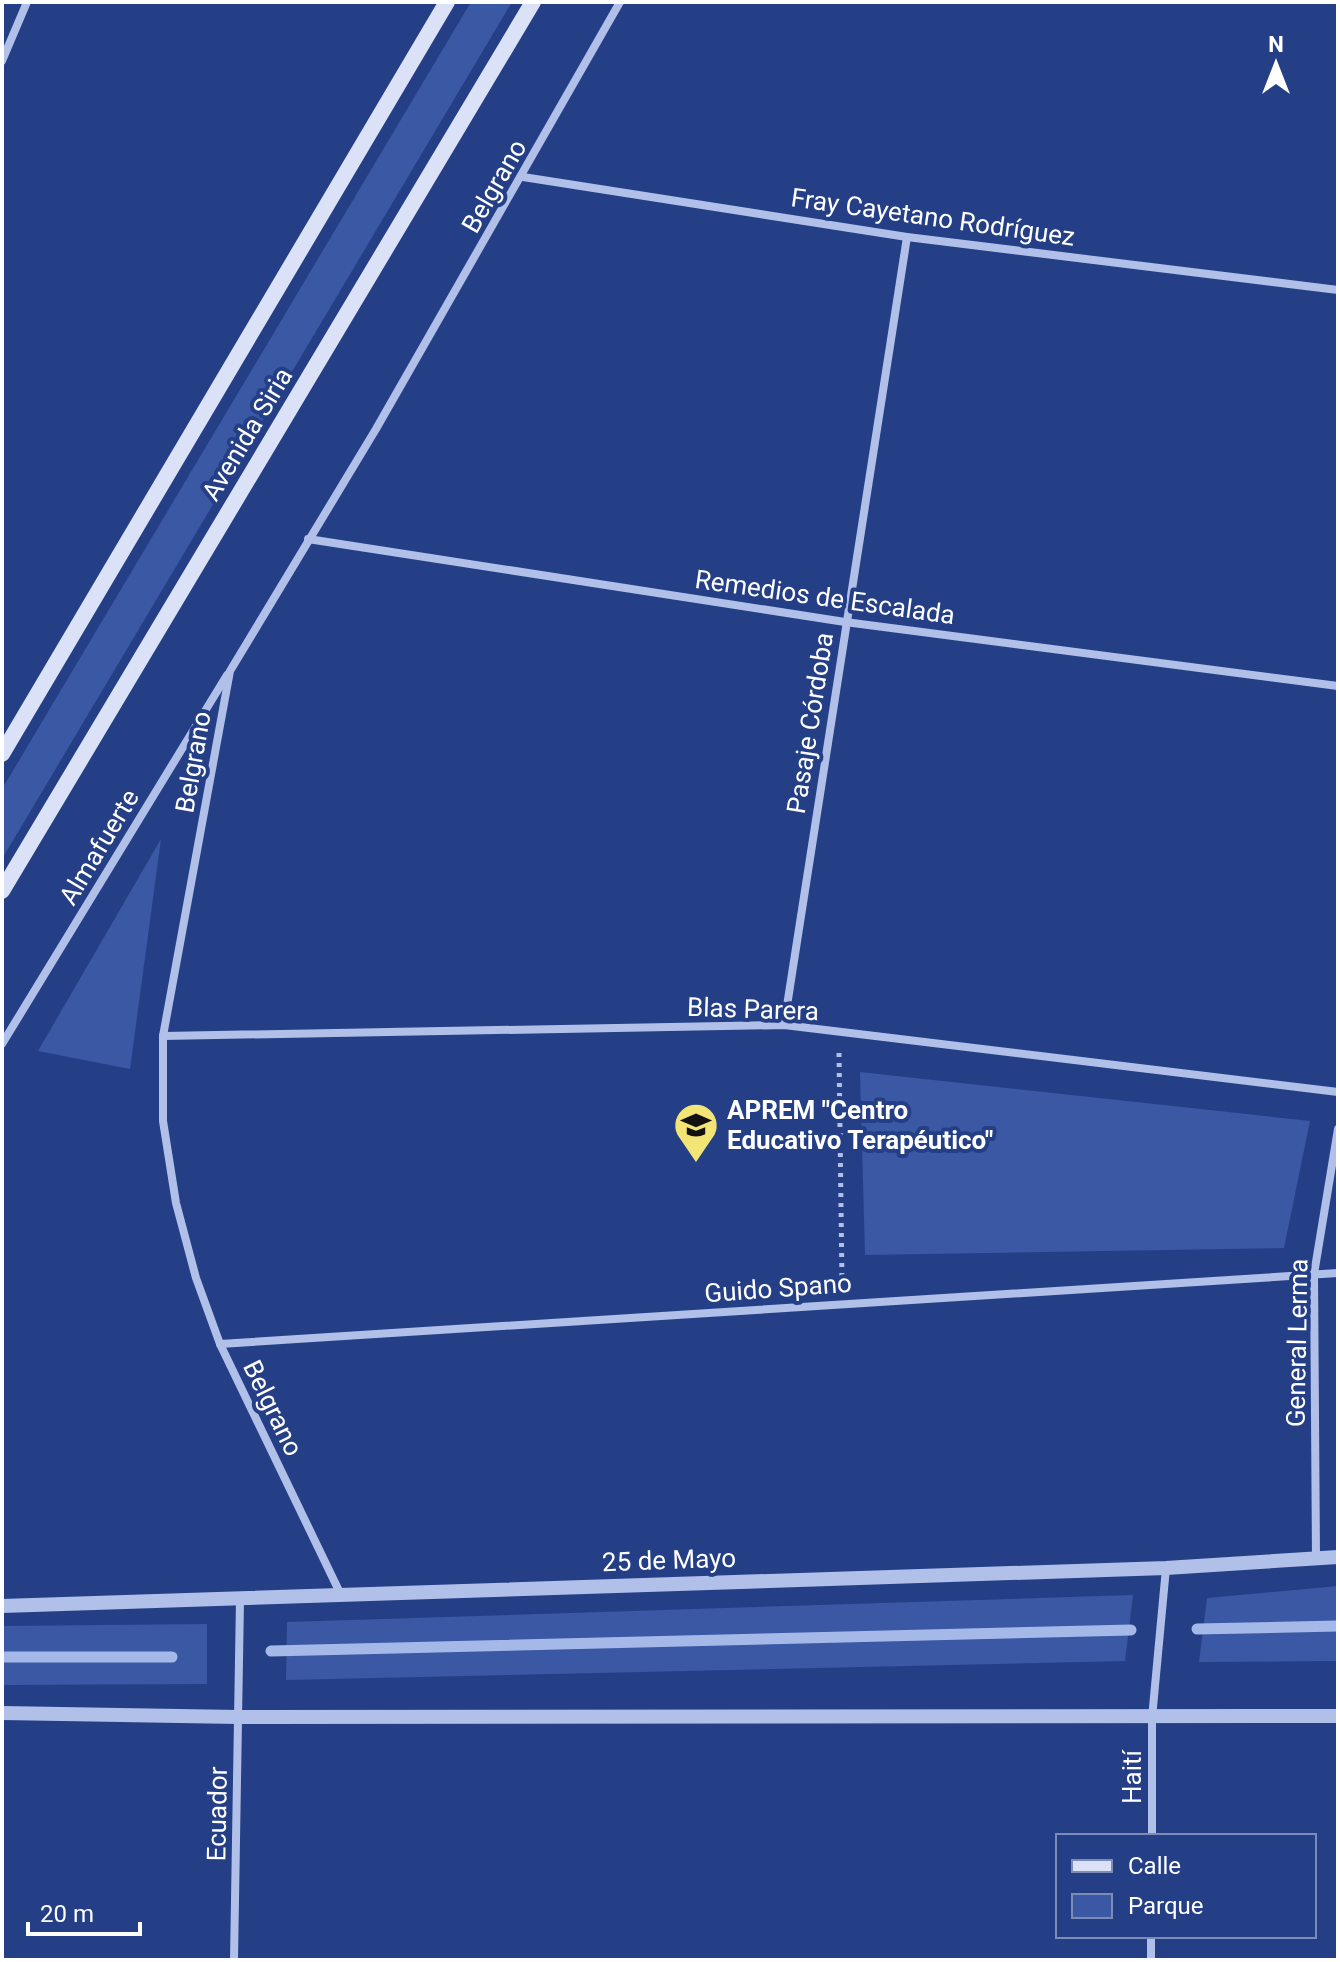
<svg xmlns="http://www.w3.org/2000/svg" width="1340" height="1962" font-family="Roboto,sans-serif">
  <rect width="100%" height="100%" fill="#253f87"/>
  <g fill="#3a58a4">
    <polygon points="471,2 512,2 2,859 2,789"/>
    <polygon points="161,839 130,1069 38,1051"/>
    <polygon points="860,1072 1310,1121 1284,1248 865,1255"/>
    <polygon points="1338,1586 1338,1661 1199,1662 1207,1598"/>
    <polygon points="1133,1595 1125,1661 286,1680 287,1622"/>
    <polygon points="207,1624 207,1684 2,1685 2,1626"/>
  </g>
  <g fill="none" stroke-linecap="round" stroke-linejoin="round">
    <g stroke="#a5b9e9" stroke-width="11">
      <polyline points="1197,1629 1338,1626"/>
      <polyline points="271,1651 1131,1630"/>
      <polyline points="2,1657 172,1657"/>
    </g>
    <polyline stroke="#b1c0e9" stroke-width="5" stroke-dasharray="4 6" stroke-linecap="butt" points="839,1053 842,1283"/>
    <g stroke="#b1c0e9" stroke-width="8">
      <polyline points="2,61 27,2"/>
      <polyline points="523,177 907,237 1338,290"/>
      <polyline points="308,539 845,622 1338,686"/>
      <polyline points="784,1025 907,237"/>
      <polyline points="163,1036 784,1025 1338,1092"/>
      <polyline points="2,1044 227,675"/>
      <polyline points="220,1344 1338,1273"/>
      <polyline points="1316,1559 1314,1274 1338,1129"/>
      <polyline points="341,1595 220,1344 196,1278 176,1203 163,1121 163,1036 230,671 376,429 620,2"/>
      <polyline points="1152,1836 1152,1718 1166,1568"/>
      <polyline points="234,1960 240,1600"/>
      <polyline points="1151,1960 1151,1936"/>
    </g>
    <g stroke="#b1c0e9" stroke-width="14">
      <polyline points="2,1606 1166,1568 1338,1557"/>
      <polyline points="2,1713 238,1717 1338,1716"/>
    </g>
    <g stroke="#dbe2f7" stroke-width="16">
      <polyline points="2,754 447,2"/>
      <polyline points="2,891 533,2"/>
    </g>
  </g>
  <defs>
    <g id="school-pin" transform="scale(2.3)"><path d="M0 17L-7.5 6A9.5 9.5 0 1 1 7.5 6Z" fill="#f2e475" stroke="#253f87"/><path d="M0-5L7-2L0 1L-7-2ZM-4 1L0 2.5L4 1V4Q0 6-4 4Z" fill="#111"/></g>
  </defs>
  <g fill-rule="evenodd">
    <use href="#school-pin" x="696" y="1125"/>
  </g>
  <g text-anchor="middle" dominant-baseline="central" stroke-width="8" stroke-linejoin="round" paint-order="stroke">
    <g font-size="26" fill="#fff" stroke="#253f87">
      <text transform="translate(494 186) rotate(-60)">Belgrano</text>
      <text transform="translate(933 217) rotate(8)">Fray Cayetano Rodríguez</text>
      <text transform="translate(247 434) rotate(-59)">Avenida Siria</text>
      <text transform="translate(825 597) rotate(8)">Remedios de Escalada</text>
      <text transform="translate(810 723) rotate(-81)">Pasaje Córdoba</text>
      <text transform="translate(193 762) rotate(-80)">Belgrano</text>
      <text transform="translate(99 847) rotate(-59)">Almafuerte</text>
      <text transform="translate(753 1009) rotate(2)">Blas Parera</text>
      <text transform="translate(778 1288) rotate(-4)">Guido Spano</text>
      <text transform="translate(1297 1343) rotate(-89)">General Lerma</text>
      <text transform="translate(273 1408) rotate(64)">Belgrano</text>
      <text transform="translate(669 1560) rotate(-2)">25 de Mayo</text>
      <text transform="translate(1132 1777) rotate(-90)">Haití</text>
      <text transform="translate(217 1814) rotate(-89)">Ecuador</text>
    </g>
    <g font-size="26" font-weight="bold" fill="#fff" stroke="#253f87" text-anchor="start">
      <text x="727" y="1110">APREM "Centro<tspan x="727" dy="30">Educativo Terapéutico"</tspan></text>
    </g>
  </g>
  <rect width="1340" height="1962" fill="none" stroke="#ffffff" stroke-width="8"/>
  <rect x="1056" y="1834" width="260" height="104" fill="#253f87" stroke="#7c8cb7" stroke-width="2"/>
  <rect x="1072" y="1860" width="40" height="12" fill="#dbe2f7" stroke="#7c8cb7" stroke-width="2"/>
  <text x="1128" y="1874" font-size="24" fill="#ffffff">Calle</text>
  <rect x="1072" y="1894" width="40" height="24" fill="#3a58a4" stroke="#7c8cb7" stroke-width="2"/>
  <text x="1128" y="1914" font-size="24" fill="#ffffff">Parque</text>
  <g transform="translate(1276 64)" stroke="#253f87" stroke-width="6" paint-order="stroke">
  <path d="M0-6L14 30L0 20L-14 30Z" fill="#ffffff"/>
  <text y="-12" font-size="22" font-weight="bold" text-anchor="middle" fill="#ffffff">N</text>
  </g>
  <path d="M28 1922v12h112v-12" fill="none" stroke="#ffffff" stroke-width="4"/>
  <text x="40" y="1922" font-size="24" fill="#ffffff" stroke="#253f87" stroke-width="6" paint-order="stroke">20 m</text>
</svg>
